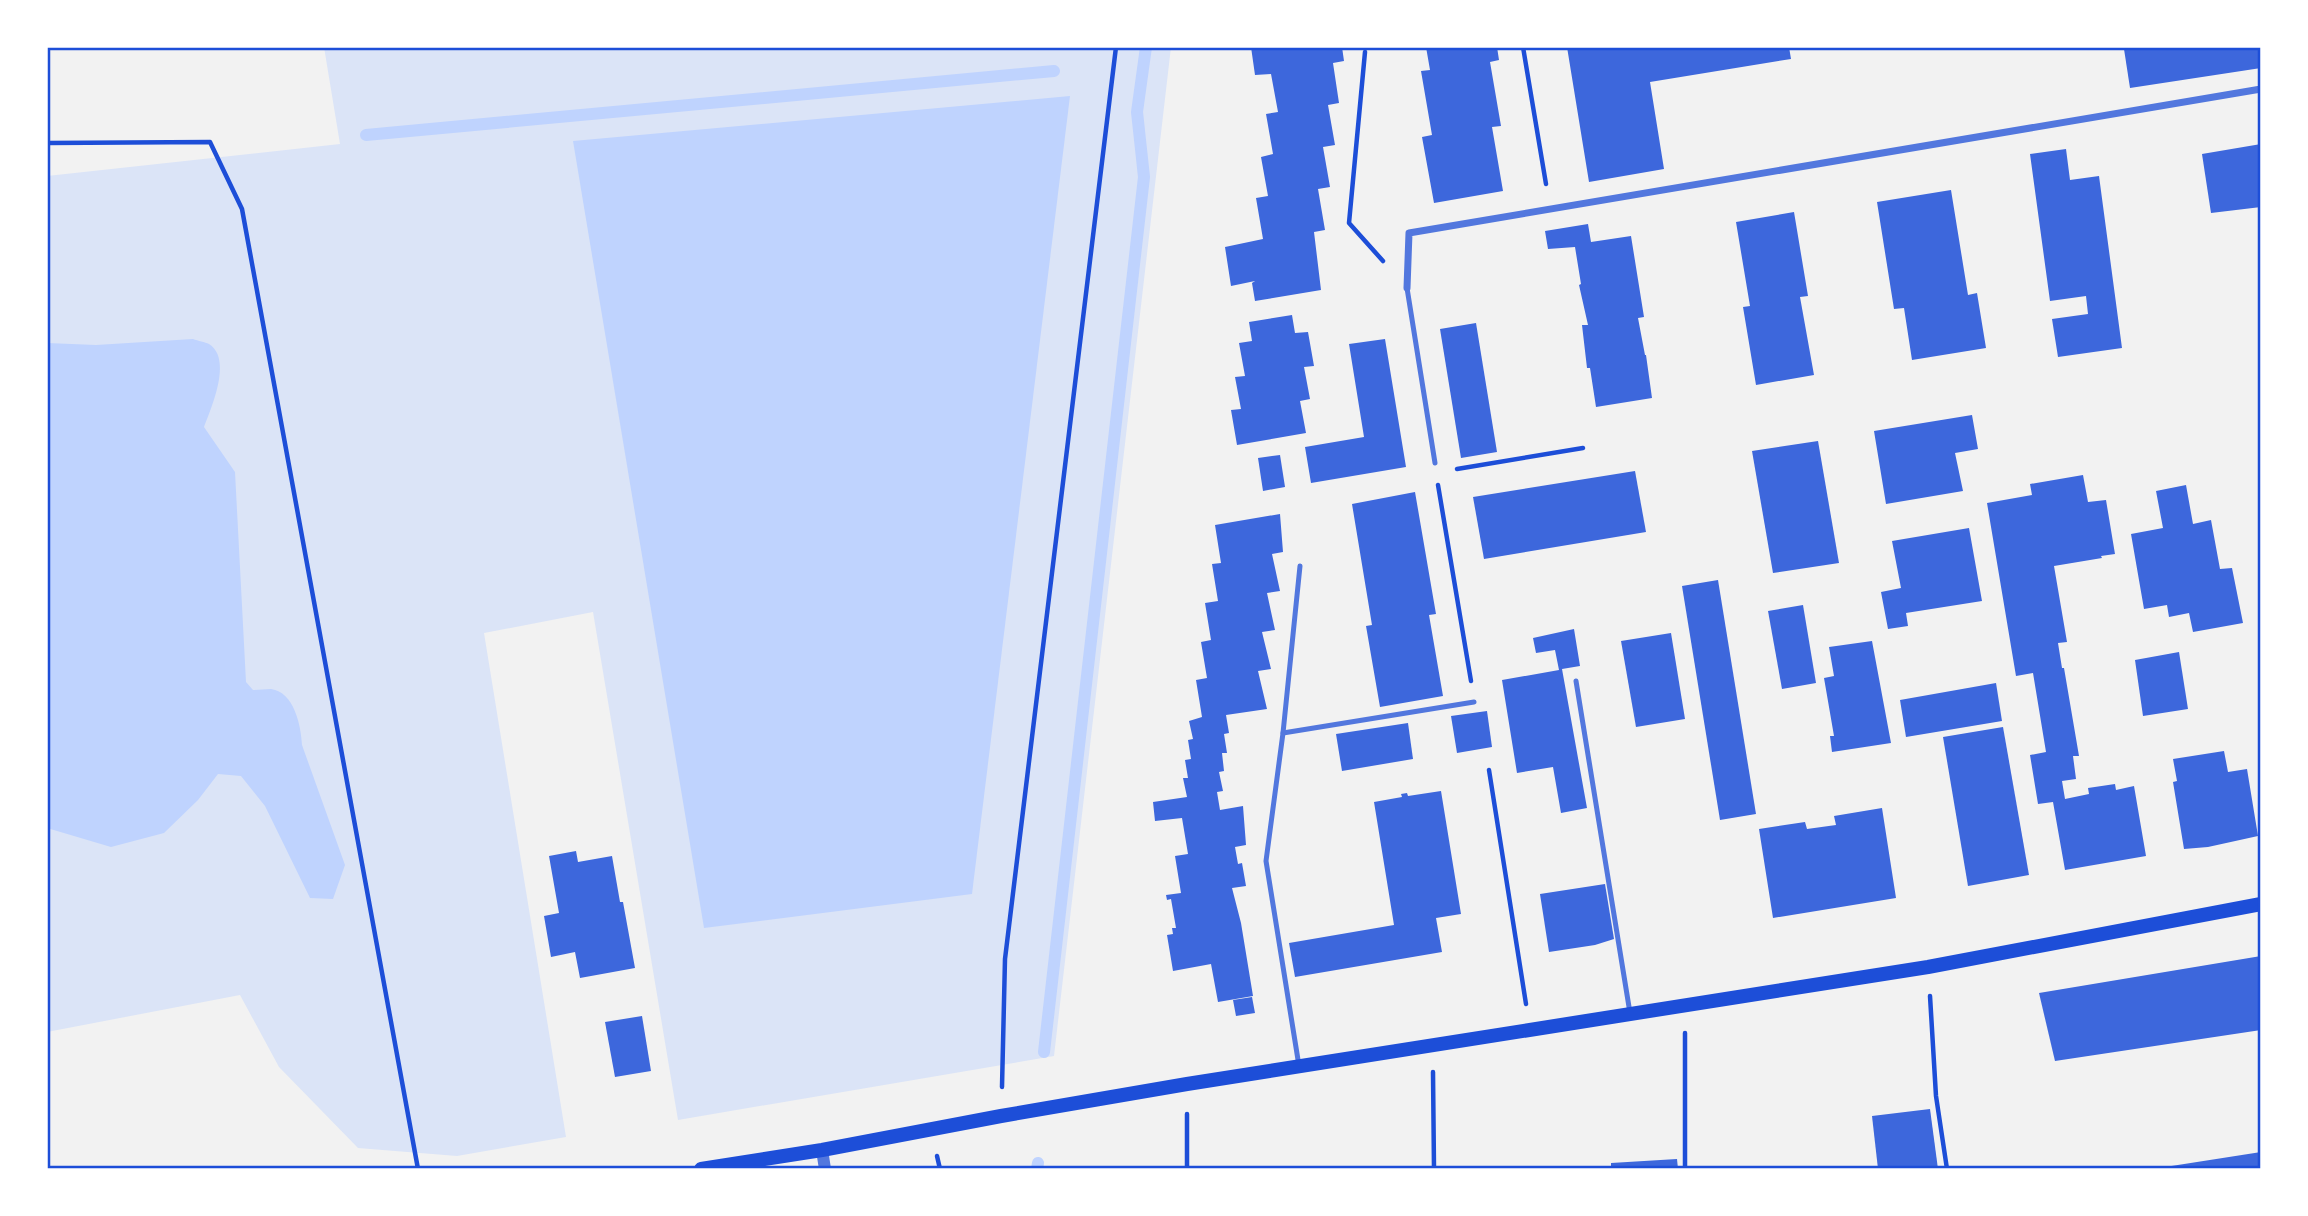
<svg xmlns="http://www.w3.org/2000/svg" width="2308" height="1216" font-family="Rubik,sans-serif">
  <rect width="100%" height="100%" fill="#f2f2f2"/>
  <polygon fill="#dbe4f7" points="324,47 1171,47 1054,1056 678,1120 593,612 484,633 566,1137 457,1156 358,1148 279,1067 240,995 47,1032 47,176 340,144"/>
  <g fill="#bfd3fe">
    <polygon points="1070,96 972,894 704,928 573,141"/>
    <path d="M 193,339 C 198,341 205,342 209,344 C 233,359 211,408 204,427 L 235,472 L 246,682 L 253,690 C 259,690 265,689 271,689 C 294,692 301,725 302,745 L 345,865 L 333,899 L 310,898 L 265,806 L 241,776 L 218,774 L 198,800 L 164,833 L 111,847 L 47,828 L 47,343 L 96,345 Z"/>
  </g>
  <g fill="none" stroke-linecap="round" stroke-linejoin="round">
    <g stroke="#bfd3fe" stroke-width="12">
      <polyline points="366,135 1054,71"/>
      <polyline points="1044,1052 1144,177 1137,112 1146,47"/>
      <polyline points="1037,1169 1038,1163"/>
    </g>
  </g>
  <g fill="#3d67dc">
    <polygon points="1251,47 1342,47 1344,61 1333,63 1339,103 1328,105 1335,145 1323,147 1330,187 1318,189 1325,230 1314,232 1321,290 1255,301 1252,283 1255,281 1231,286 1225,247 1263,239 1256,198 1268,196 1261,157 1273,154 1266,114 1278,112 1271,74 1255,75"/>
    <polygon points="1426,47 1497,47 1499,60 1490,62 1501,126 1492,127 1503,191 1434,203 1422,137 1432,135 1421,71 1430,70"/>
    <polygon points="1567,47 1789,47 1791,59 1650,82 1664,169 1589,182"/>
    <polygon points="2139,47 2261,47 2261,68 2130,88 2124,49"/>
    <polygon points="2261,144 2261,207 2211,213 2202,154"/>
    <polygon points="2066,149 2070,180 2099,176 2122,348 2058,357 2052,319 2088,314 2086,296 2050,301 2030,154"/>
    <polygon points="1951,190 1968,295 1977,293 1986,348 1912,360 1904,308 1894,309 1877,202"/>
    <polygon points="1794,212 1808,296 1800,297 1814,375 1756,385 1743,307 1750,306 1736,222"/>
    <polygon points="1588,224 1591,242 1631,236 1644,317 1638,318 1645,355 1646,355 1652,398 1596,407 1590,368 1587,368 1582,325 1588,325 1579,285 1581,284 1575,247 1548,249 1545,231"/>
    <polygon points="1292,315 1295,333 1308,332 1314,366 1304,367 1310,399 1300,401 1306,433 1237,445 1231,410 1241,409 1235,377 1245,376 1239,343 1252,341 1249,322"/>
    <polygon points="1476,323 1497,452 1461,458 1440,329"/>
    <polygon points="1385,339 1406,467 1311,483 1305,447 1364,437 1349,344"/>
    <polygon points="1972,415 1978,449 1955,453 1963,491 1886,504 1874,431"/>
    <polygon points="1818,441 1839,563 1773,573 1752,451"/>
    <polygon points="1280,455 1285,487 1263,491 1258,458"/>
    <polygon points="1635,471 1646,532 1484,559 1473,497"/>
    <polygon points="2083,475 2088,502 2106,500 2115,554 2101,556 2102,558 2054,566 2067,642 2058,643 2062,668 2064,668 2079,756 2073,756 2076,779 2062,781 2065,799 2089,794 2088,788 2115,784 2116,790 2134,786 2146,856 2065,870 2053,802 2038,804 2030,755 2046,752 2033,673 2016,676 1987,503 2032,495 2030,484"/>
    <polygon points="2186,485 2193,524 2211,520 2220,569 2232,568 2243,623 2193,632 2189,613 2169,617 2167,605 2144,609 2131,534 2163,528 2156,491"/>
    <polygon points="1415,492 1436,614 1429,615 1443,696 1380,707 1366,626 1372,625 1352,504"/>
    <polygon points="1280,514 1283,552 1272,554 1280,591 1267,593 1275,630 1262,632 1271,669 1258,671 1267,709 1226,715 1229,733 1224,734 1227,753 1222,753 1224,771 1219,772 1223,791 1217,792 1220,810 1243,806 1246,845 1235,847 1238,864 1242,863 1246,886 1232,888 1241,923 1253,996 1218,1002 1211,964 1173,971 1167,935 1173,934 1172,928 1176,928 1171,899 1167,900 1166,895 1181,893 1175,856 1188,854 1182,818 1155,821 1153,802 1187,797 1183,778 1188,778 1185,760 1191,759 1188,740 1193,739 1189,721 1202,717 1196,680 1207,678 1201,642 1211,640 1205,603 1218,601 1212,564 1221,563 1215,525"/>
    <polygon points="1969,528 1982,601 1906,613 1908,626 1888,629 1881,592 1901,588 1892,541"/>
    <polygon points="1718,580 1756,814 1720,820 1682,586"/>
    <polygon points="1803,605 1816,683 1782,689 1768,611"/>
    <polygon points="1574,629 1580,666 1562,669 1587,808 1561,813 1553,767 1517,773 1502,680 1559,670 1555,650 1536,653 1533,638"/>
    <polygon points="1671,633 1685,719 1636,727 1621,641"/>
    <polygon points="1872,641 1891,743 1832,752 1830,736 1834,736 1824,678 1834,676 1829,647"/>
    <polygon points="2179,652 2188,709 2143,716 2135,660"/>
    <polygon points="1996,683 2002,721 1906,737 1900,700"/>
    <polygon points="1487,711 1492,747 1457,753 1451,716"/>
    <polygon points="1408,723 1413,759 1342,771 1336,734"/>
    <polygon points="2003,727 2029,875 1968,886 1943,737"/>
    <polygon points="2224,751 2228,772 2247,769 2258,836 2208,847 2184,849 2173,782 2177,781 2173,759"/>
    <polygon points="1441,791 1461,914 1436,918 1442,952 1295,977 1289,943 1394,925 1374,802 1402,797 1401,794 1407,793 1408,796"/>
    <polygon points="1882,808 1896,898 1773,918 1759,829 1805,822 1807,829 1836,825 1834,816"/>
    <polygon points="576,851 578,862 612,856 620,902 623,902 635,968 580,978 575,952 551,957 544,916 559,913 549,856"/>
    <polygon points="1605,884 1614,939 1595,945 1549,952 1540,894"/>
    <polygon points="2261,956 2261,1030 2055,1061 2039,993"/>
    <polygon points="1252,997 1255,1013 1236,1016 1233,1000"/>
    <polygon points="642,1016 651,1071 615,1077 605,1022"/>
    <polygon points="1930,1109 1938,1169 1878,1169 1872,1116"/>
    <polygon points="2261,1152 2261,1169 2165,1169 2165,1167"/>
    <polygon points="1677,1159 1678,1169 1611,1169 1611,1163"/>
  </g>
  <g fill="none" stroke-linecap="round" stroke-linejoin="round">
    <g stroke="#1d4ed8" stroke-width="4.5">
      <polyline points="1523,47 1546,184"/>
      <polyline points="1365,52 1349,223 1383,261"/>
      <polyline points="47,143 210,142 242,209 418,1169"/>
      <polyline points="1457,469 1583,448"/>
      <polyline points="1438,485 1471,681"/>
      <polyline points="1489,770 1526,1004"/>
      <polyline points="1930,996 1936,1096 1947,1169"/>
      <polyline points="1433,1072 1434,1169"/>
      <polyline points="1002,1087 1005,959 1116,47"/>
      <polyline points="1187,1114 1187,1169"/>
      <polyline points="937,1156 940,1169"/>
      <polyline points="1685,1169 1685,1033"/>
    </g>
    <g stroke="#5277de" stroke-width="5">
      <polyline points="1407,288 1435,463"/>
      <polyline points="1576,681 1630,1013"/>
      <polyline points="1283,733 1474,702"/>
      <polyline points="1299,1066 1266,861 1283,733 1300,566"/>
    </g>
    <polyline stroke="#5277de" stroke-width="7" points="1407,288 1409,233 2261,89"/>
    <polyline stroke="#5277de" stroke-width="12" points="822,1150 825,1169"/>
    <polyline stroke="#1d4ed8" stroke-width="14" points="701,1169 822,1150 1001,1116 1187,1084 1928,967 2261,904"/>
  </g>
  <rect width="2308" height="1216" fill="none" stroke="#ffffff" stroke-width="98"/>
  <rect x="49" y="49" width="2210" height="1118" fill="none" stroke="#1d4ed8" stroke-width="2.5"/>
</svg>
